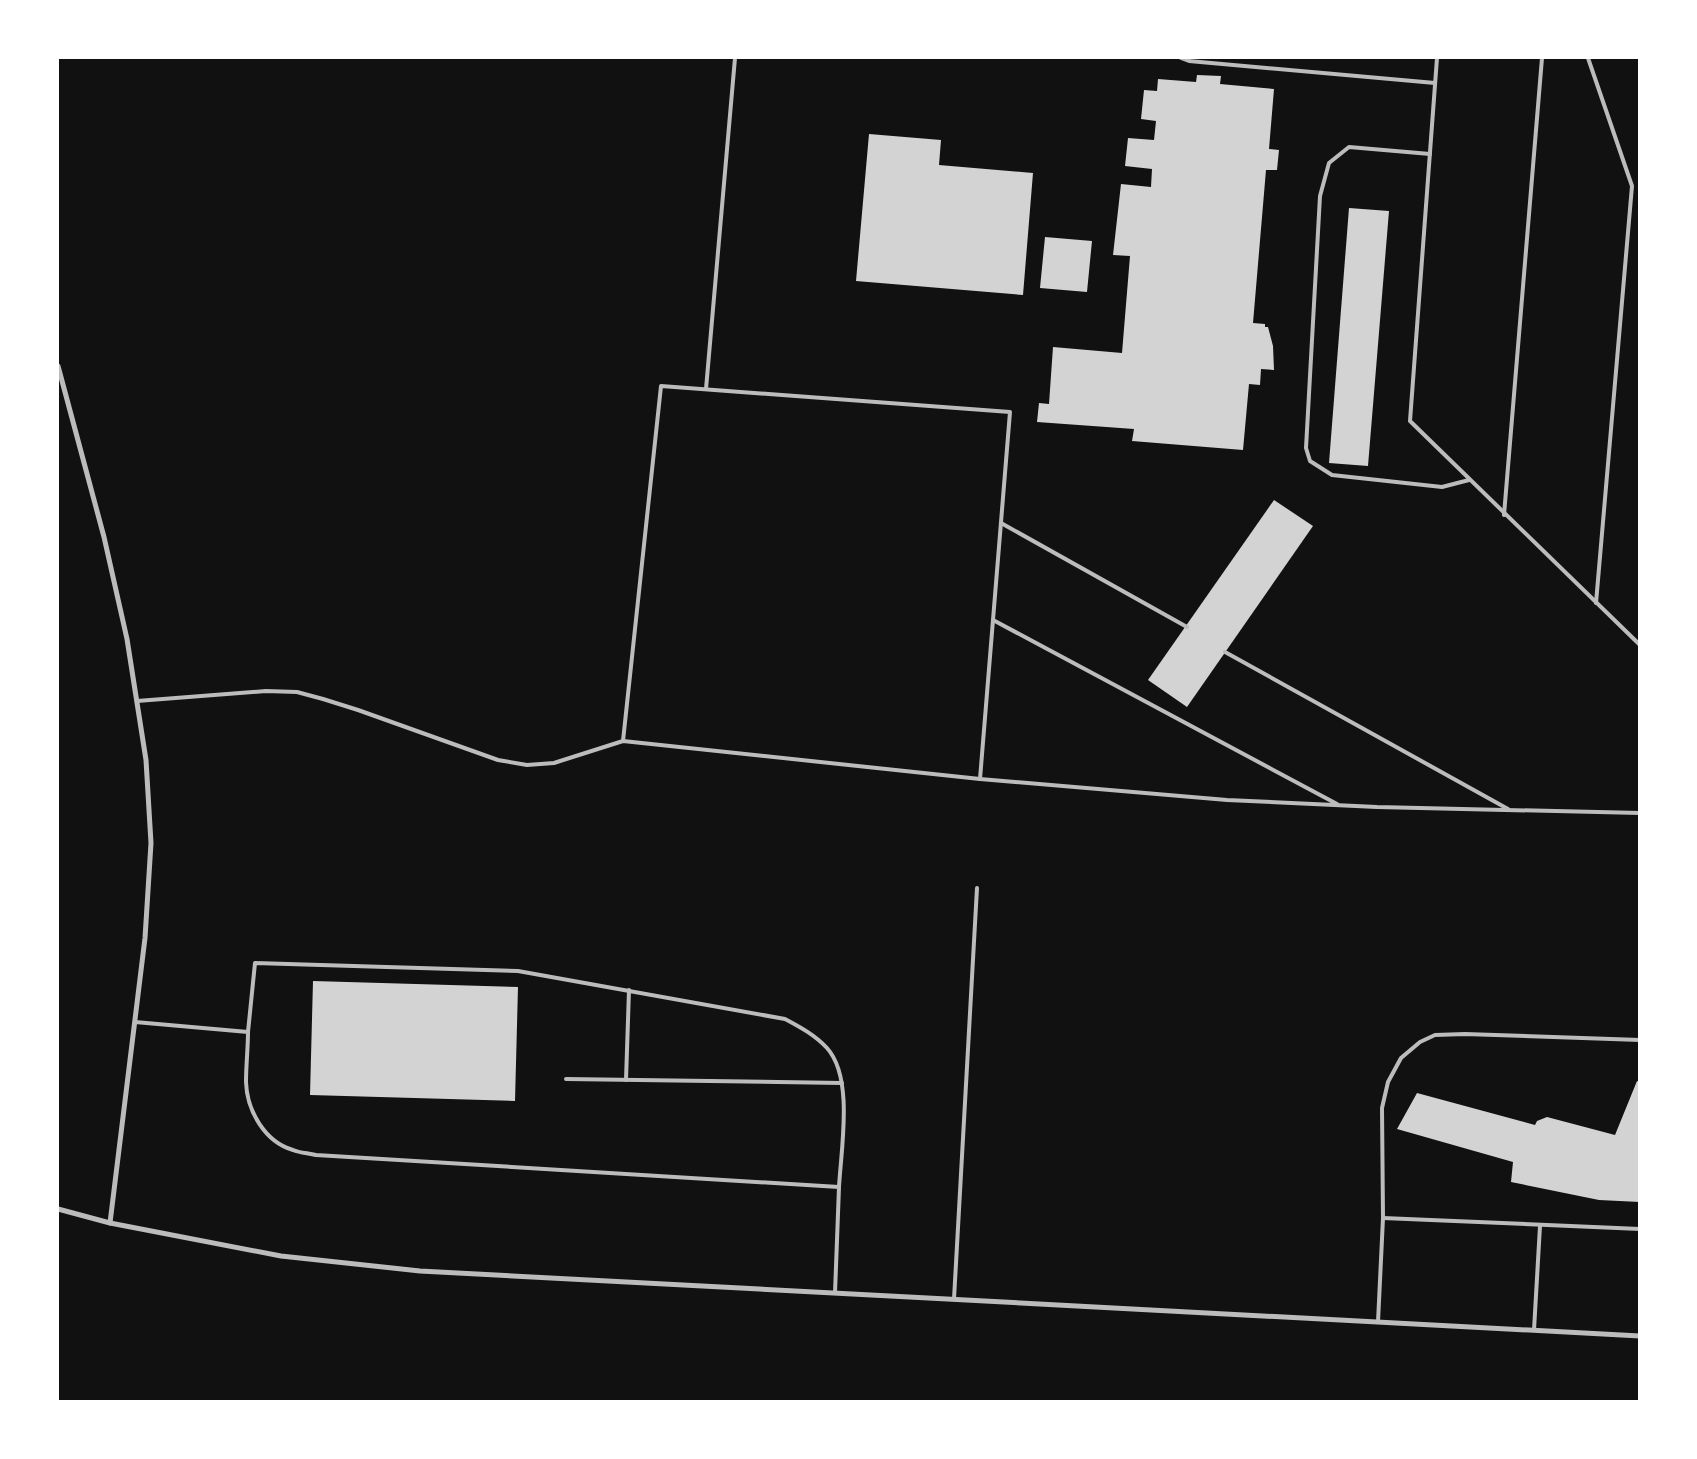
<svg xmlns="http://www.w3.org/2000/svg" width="1697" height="1459" font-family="Overpass,sans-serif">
  <rect width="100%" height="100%" fill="#111"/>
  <g fill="#d3d3d3">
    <polygon points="1197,75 1221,76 1220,84 1274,89 1269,149 1279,150 1277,170 1266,170 1253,323 1265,324 1265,327 1268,327 1273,346 1274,370 1261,369 1260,385 1249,384 1243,450 1132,441 1134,429 1037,422 1039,403 1049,404 1053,347 1122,353 1130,256 1113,255 1121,184 1151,187 1152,169 1125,166 1128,138 1154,140 1156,121 1141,119 1144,90 1157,91 1158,79 1196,82"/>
    <polygon points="869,134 941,140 939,165 1033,173 1023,295 856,281"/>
    <polygon points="1349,208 1389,211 1368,466 1329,463"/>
    <polygon points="1045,237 1092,241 1087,292 1040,288"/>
    <polygon points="1274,500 1313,526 1187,707 1148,680"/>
    <polygon points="313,981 518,987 515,1101 310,1095"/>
    <polygon points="1637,1081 1640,1082 1640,1202 1599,1200 1511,1182 1513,1162 1397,1129 1417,1093 1535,1125 1537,1121 1547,1117 1615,1135"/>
  </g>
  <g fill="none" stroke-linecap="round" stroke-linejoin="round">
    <g stroke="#bcbcbc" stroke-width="4">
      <polyline points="1181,58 1189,61 1435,83"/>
      <polyline points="1437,58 1410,421 1640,645"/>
      <polyline points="1588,58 1632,186 1596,603"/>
      <polyline points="1430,154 1349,147 1329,163 1320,196 1306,448 1310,461 1332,475 1442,487 1469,480"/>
      <polyline points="706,389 735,58"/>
      <polyline points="1504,515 1542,58"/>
      <polyline points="1001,523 1187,627"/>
      <polyline points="993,620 1337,804"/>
      <polyline points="1225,652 1508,809"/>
      <polyline points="137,701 266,691 297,692 323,699 358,710 498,760 527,765 554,763 623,741 980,779 1227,800 1377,807 1640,813"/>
      <polyline points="623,741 661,386 1010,412 980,779"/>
      <path d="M 135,1022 L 248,1032 C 248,1048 246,1065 246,1082 C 247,1111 265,1142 293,1150 C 300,1153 308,1153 316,1155 L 839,1187 L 835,1293"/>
      <path d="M 248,1032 L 255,963 L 518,971 L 785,1019 C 800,1027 815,1035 827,1048 C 854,1078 841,1149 839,1187"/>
      <polyline points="566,1079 842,1083"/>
      <polyline points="626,1080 629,990"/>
      <polyline points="1383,1218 1640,1229"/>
      <polyline points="954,1299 977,888"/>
      <polyline points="1378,1322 1383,1218 1382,1108 1388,1082 1401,1058 1420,1042 1435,1035 1465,1034 1640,1040"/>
      <polyline points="1534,1330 1540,1226"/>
    </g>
    <g stroke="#bcbcbc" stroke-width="5">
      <polyline points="58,366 104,537 127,639 146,760 151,843 145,938 110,1223"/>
      <polyline points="58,1209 110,1223 281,1256 420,1271 1640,1336"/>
    </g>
  </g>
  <rect width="1697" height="1459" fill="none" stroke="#ffffff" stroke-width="118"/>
</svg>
